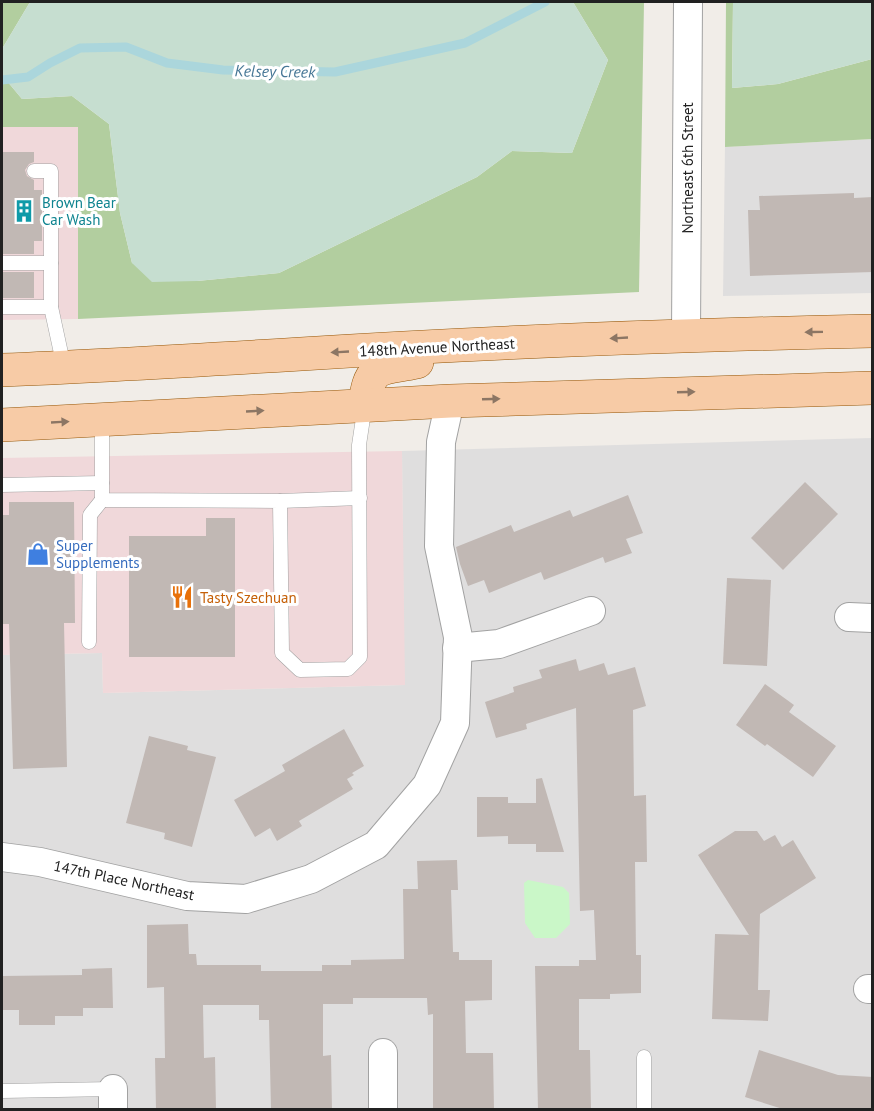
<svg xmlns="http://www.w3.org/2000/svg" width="874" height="1111" font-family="'PT Sans',sans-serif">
  <rect width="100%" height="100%" fill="#f1ede8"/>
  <g fill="#dfdede">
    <polygon points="872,139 872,293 723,296 725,147"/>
    <polygon points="872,438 872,1109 2,1109 2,655 102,653 103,693 404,685 402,451"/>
  </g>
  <g fill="#f0d8da">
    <polygon points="2,127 78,127 78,319 2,320"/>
    <polygon points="402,451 405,685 103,693 102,653 2,655 2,458"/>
  </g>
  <g fill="#b2ce9f">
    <polygon points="2,2 30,2 2,49"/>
    <polygon points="573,2 644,2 639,292 78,319 78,127 2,127 2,75 22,99 72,96 109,124 120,213 132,263 197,281 279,273 477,177 512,151 572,153 608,60"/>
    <polygon points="726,2 733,2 732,88 778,84 872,59 872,139 725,147"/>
  </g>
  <g fill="#c6ded0">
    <polygon points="30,2 573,2 608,60 572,153 512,151 477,177 279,273 197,281 152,282 132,263 120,213 109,124 72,96 22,99 2,75 2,49"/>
    <polygon points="733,2 872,2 872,59 778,84 732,88"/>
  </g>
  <polygon fill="#caf7c8" points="528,880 563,887 569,893 570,924 556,938 535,938 525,923 524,883"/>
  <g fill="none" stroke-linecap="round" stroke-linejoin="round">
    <polyline stroke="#abd6dc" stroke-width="9" points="2,80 28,77 50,63 80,48 126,47 167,63 223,70 335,72 465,43 545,2"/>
  </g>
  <g fill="#c1b8b4">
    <polygon points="2,152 34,152 34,162 29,164 25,170 27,176 34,180 34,190 42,190 42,241 34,241 34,254 2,254"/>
    <polygon points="854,193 854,198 873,197 873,272 750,276 748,210 760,210 759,196"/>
    <rect x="2" y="272" width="32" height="26"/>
    <polygon points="805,482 838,514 783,570 751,538"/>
    <polygon points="628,495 643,533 626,539 632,553 605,563 603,557 544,580 541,572 489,593 484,580 468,586 460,564 456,547 511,525 514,532 570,510 573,517"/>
    <polygon points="9,502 74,502 75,623 64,623 67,767 13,769 9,624 2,624 2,515 9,515"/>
    <polygon points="206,518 235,518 235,657 129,657 129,536 206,536"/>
    <polygon points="727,578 771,580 767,666 723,664"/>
    <polygon points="576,659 579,671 604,663 608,675 635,667 646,706 633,710 634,796 646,795 647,862 635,862 636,955 641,955 641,993 610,994 610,999 579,999 579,1050 590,1050 591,1110 538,1110 535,966 579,966 579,960 596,960 594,910 580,911 576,708 526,724 527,729 496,738 485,702 514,692 513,687 542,678 539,670"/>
    <polygon points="765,684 794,705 789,712 836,746 813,777 767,744 765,746 736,725"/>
    <polygon points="344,729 364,766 352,773 354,775 347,779 353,789 299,821 302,826 277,841 270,828 255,837 234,800 285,771 282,765"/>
    <polygon points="149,736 188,746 187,750 216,757 192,847 164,839 165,833 126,823"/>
    <polygon points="542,778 564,852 536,852 536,844 508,844 508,836 477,837 477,797 508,797 508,803 536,803 536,779"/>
    <polygon points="735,831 757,831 764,841 775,835 782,847 793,840 816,878 760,914 758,990 770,990 768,1021 712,1019 715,934 749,935 698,855"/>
    <polygon points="457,860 458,890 451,890 453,952 459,952 459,960 492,960 492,1000 465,1001 466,1053 493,1053 494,1110 433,1110 433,1014 428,1015 427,998 353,998 353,1004 323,1004 323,1056 331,1055 332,1110 271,1110 269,1020 259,1020 259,1005 203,1005 204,1058 215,1057 216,1110 156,1110 155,1058 165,1058 164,987 147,988 147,925 188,924 189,954 196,954 197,965 261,965 261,971 322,971 322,965 351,965 351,960 404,959 403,889 418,889 417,861"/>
    <polygon points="112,968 113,1008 83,1008 83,1016 55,1016 55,1025 19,1025 19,1010 2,1010 2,976 82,975 82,969"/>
    <polygon points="759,1050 838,1075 873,1077 873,1110 786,1110 745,1097"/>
  </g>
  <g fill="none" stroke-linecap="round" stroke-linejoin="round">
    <g stroke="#a2a2a2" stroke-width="15">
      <g id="lane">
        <polyline points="34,171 51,171 51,307 64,367"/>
        <polyline points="2,263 51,263"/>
        <polyline points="2,307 51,307"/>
        <polyline points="102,420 102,500 280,501 282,653 300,670 348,669 360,657 359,445 365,405"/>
        <polyline points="2,485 102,483"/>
        <polyline points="280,501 360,498"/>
        <polyline points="89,642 90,515 102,500"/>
        <polyline points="644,1057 644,1110"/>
        <polyline points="2,1091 113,1089"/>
      </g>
    </g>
    <g stroke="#a2a2a2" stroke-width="30">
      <g id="street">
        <polyline points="686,335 688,2"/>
        <polyline points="849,617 872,618"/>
        <polyline points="457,648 499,644 591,611"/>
        <polyline points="2,857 40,862 187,896 246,899 311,879 376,845 427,785 455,723 458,637 439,546 441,442 450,401"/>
        <polyline points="868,989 872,989"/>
        <polyline points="383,1053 383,1110"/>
        <polyline points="113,1089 113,1110"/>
      </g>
    </g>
    <g stroke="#965708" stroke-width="34">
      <g id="primary">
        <path d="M 2,370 C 101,366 201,360 301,354 C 491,342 682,335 872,331"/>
        <path d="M 365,405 C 369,362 382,370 417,362"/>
        <polyline points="2,425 450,401 872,388"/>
      </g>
    </g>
    <use href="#lane" stroke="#fff" stroke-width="14"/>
    <use href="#street" stroke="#fff" stroke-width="28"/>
    <use href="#primary" stroke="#f7cba6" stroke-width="33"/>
  </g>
  <defs><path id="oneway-solid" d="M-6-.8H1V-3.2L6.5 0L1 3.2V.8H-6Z" transform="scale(1.5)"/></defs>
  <g fill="#8c7664">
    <use href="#oneway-solid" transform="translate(814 332) rotate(179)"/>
    <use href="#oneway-solid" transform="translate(619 338) rotate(177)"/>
    <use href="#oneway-solid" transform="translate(340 352) rotate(177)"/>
    <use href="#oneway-solid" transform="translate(686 392) rotate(-2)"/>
    <use href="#oneway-solid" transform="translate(491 399) rotate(-2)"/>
    <use href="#oneway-solid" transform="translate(255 411) rotate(-3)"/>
    <use href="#oneway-solid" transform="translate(60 422) rotate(-3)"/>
  </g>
  <defs>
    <g id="building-bare" transform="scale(1.8)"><path d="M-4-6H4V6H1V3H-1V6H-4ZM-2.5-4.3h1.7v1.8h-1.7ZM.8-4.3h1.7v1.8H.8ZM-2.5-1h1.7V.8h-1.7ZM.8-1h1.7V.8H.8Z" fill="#0f9aa8" stroke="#fff" stroke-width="2.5" paint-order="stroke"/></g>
    <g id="shop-bare" transform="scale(1.8)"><path d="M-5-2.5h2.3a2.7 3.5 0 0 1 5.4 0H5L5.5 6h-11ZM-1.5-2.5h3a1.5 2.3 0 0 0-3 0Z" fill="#3f7fe0" stroke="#fff" stroke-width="2.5" paint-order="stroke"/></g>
    <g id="restaurant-bare" transform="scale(1.8)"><path d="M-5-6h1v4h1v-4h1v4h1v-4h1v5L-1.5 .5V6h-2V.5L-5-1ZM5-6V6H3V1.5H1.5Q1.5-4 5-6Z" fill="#e8710a" stroke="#fff" stroke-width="2.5" paint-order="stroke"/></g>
  </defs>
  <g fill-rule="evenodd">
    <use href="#building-bare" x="24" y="211"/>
    <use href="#shop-bare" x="38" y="554"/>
    <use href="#restaurant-bare" x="182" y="597"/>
  </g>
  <g text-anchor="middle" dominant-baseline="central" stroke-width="6" stroke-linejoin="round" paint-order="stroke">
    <g font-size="15" fill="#212121" stroke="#fff">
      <text transform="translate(687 168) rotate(-90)">Northeast 6th Street</text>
      <text transform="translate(437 347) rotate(-3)">148th Avenue Northeast</text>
      <text transform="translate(124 880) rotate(12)">147th Place Northeast</text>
    </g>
    <g font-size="15" fill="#0d838f" stroke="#fff" text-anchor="start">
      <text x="42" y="202">Brown Bear<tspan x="42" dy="17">Car Wash</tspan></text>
    </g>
    <g font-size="15" fill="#366cbe" stroke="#fff" text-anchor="start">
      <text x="56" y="545">Super<tspan x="56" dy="17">Supplements</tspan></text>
    </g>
    <g font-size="15" fill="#c56008" stroke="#fff" text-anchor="start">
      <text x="200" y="597">Tasty Szechuan</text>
    </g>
    <g font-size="16" font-style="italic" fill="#477796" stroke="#fff">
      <text transform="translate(275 71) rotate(1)">Kelsey Creek</text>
    </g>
  </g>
  <rect width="874" height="1111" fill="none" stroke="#212121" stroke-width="6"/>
</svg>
